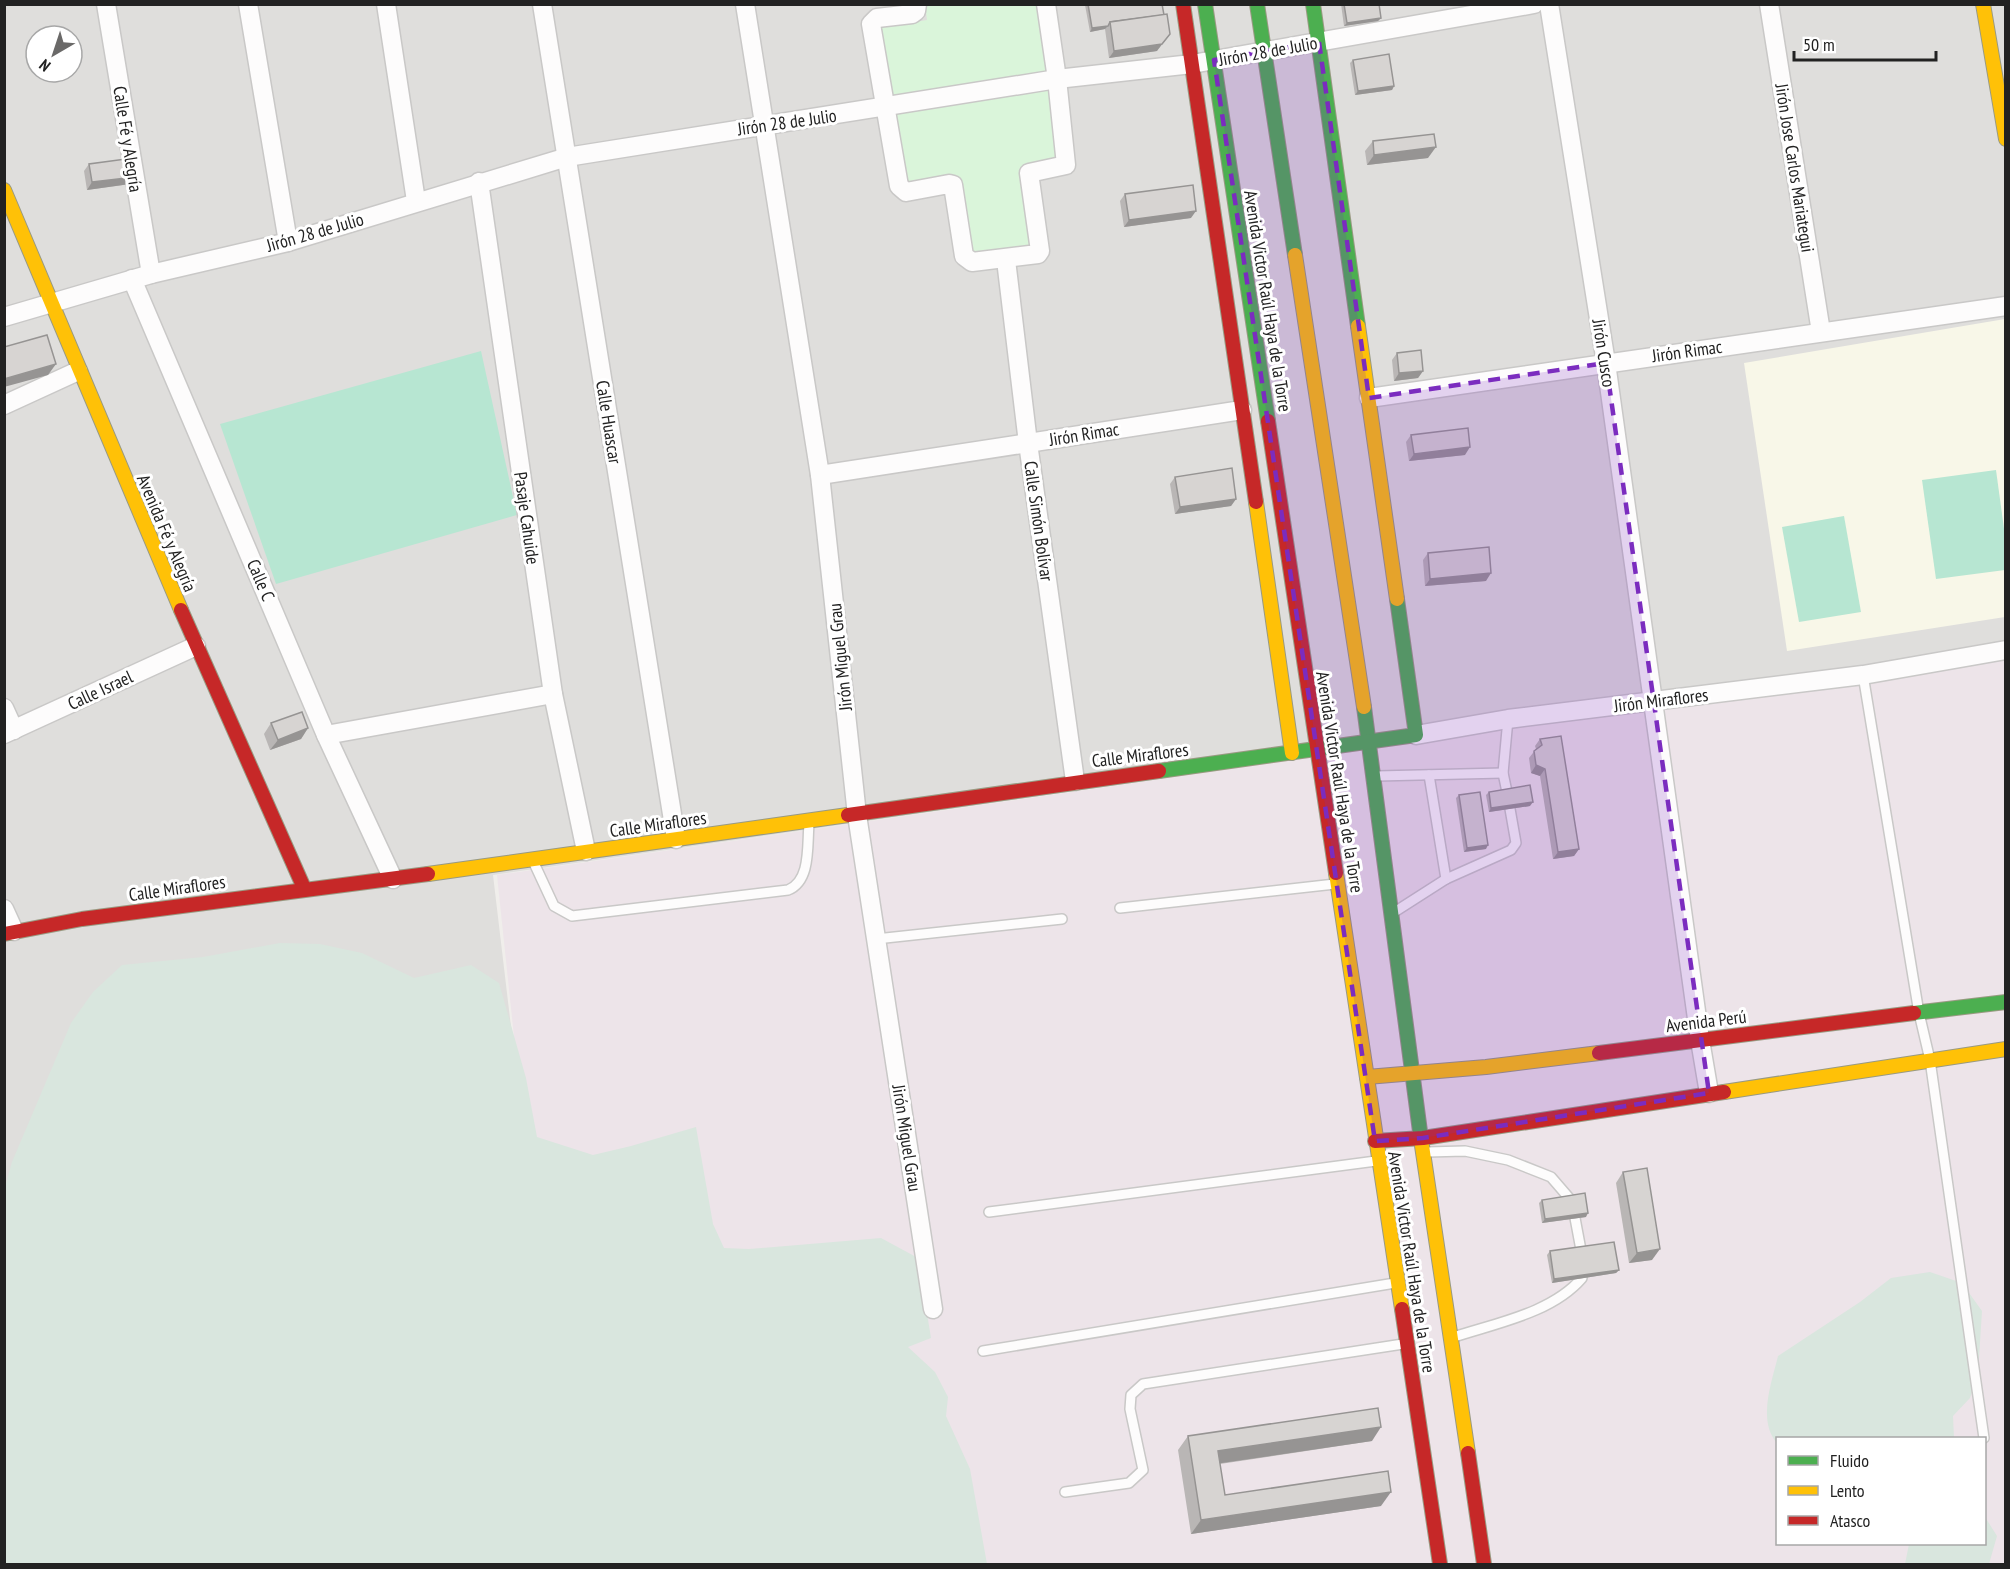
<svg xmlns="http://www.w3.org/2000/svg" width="2010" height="1569" font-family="'PT Sans Narrow',sans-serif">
  <rect width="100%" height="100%" fill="#f0eeeb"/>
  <path fill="#dfdedc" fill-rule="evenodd" d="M 5,5 L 2005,5 L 2005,657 L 493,875 L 528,1170 L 5,1564 ZM 36,36 L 72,36 L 72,72 L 36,72 Z"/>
  <path fill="#ede4e9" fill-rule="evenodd" d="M 2005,657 L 2005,1564 L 823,1564 L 528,1170 L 497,875 ZM 1778,1438 L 1984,1438 L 1984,1544 L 1778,1544 Z"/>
  <polygon fill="#f8f7e8" points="2005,319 2005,617 1787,651 1744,363"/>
  <g fill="#d9e6de">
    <polygon points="280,943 320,944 362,953 414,978 471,965 499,983 526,1078 537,1137 593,1155 631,1146 696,1127 713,1224 724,1248 749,1249 881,1238 918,1258 931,1338 908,1347 935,1372 948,1397 946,1416 970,1469 987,1564 5,1564 5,1187 12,1162 71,1023 93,992 122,965 203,957"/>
    <path d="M 1930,1272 L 1962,1283 L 1982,1311 L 1978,1374 L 1970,1398 L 1953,1416 L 1954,1438 L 1778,1438 L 1777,1443 C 1757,1421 1772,1381 1778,1356 L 1860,1302 L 1891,1278 Z"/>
    <polygon points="1985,1517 1997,1536 1989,1564 1905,1564 1909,1544 1984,1544"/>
  </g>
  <polygon fill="#daf5da" points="989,4 1036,5 1060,160 1020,168 1032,250 973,257 959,179 906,184 878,28 927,20 925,5"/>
  <g fill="#b7e6d2">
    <polygon points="481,351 517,515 276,584 220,424"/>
    <polygon points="1996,470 2005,536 2005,570 1936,579 1922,480"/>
    <polygon points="1844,516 1861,612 1799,622 1782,527"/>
  </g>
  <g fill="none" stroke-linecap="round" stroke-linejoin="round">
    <g stroke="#c9c8c7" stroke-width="12">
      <g id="lane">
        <polyline points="1863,675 1919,1013 1930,1060 1984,1438"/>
        <polyline points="1429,775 1446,879"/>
        <polyline points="1377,776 1503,773"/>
        <polyline points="1507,792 1503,773 1508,719"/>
        <path d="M 534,863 L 554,906 L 572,916 L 788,890 C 811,881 807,846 809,824"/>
        <polyline points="1120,908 1335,884"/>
        <polyline points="1396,911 1446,879 1511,850 1516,843 1510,809"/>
        <polyline points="876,939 1062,919"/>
        <polyline points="1427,1152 1465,1151 1508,1160 1551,1177 1570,1199"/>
        <polyline points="989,1212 1376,1161"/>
        <polyline points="1575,1218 1581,1250"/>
        <path d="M 1454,1337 C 1496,1323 1552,1313 1582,1278"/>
        <polyline points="983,1351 1395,1283"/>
        <polyline points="1065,1492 1129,1483 1143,1470 1130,1409 1131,1395 1143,1384 1403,1344"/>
      </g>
    </g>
    <g stroke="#c9c8c7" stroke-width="21">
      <g id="street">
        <polyline points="106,4 151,274"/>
        <polyline points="248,4 288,242"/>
        <polyline points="386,4 416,201"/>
        <polyline points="542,4 676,839"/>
        <polyline points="745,4 820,475 857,815 933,1309"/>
        <polyline points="917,4 916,11 912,14 877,18 871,24 899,186 906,192 949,184 953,185 964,256 972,262 1038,254 1040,251 1029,173 1066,165 1057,79 1046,4"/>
        <polyline points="1549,4 1606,363 1700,1040 1709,1093"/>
        <polyline points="1769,4 1821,332"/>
        <polyline points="479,182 553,694 586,851"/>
        <polyline points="1006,260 1028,443 1075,781"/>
        <polyline points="132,279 326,735 393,879"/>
        <polyline points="4,317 151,274 288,242 567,157 1057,79 1192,64 1534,4"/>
        <polyline points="1369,398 2006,306"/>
        <polyline points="4,405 78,371"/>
        <polyline points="820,475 1242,410"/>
        <polyline points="4,708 14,730"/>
        <polyline points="4,734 196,646"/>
        <polyline points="326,735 553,694"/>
        <polyline points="1416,735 1508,719 1863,675 2006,650"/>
        <polyline points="4,909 14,931"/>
      </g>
    </g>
    <g stroke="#999a82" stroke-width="16">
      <g id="fast">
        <polyline points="1205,4 1268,421"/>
        <polyline points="1257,4 1295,255"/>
        <polyline points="1313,4 1358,326"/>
        <polyline points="1364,707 1421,1139"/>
        <polyline points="1159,771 1416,735 1397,599"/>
        <polyline points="1914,1013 2006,1002"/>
      </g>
    </g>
    <g stroke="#999a82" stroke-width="16">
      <g id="slow">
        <polyline points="1983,4 2006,139"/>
        <polyline points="4,190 181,610"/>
        <polyline points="1295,255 1364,707"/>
        <polyline points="1358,326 1397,599"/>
        <polyline points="1256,502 1292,753"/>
        <polyline points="1336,873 1402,1309"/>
        <polyline points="428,874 848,815"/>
        <polyline points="1367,1077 1486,1067 1599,1053"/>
        <polyline points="1724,1092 2006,1049"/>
        <polyline points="1421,1139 1468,1453"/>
      </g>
    </g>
    <g stroke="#999a82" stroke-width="16">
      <g id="jam">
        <polyline points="1183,4 1256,502"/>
        <polyline points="1268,421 1336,873"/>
        <polyline points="181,610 304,888"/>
        <polyline points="848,815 1159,771"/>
        <polyline points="4,934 82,919 428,874"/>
        <polyline points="1599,1053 1914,1013"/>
        <polyline points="1375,1141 1423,1138 1724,1092"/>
        <polyline points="1402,1309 1440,1564"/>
        <polyline points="1468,1453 1484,1564"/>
      </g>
    </g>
    <use href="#lane" stroke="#fdfcfc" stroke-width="9"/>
    <use href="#street" stroke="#fdfcfc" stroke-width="18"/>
    <use href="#fast" stroke="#4caf50" stroke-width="14"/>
    <use href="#slow" stroke="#ffc107" stroke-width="14"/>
    <use href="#jam" stroke="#c62828" stroke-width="14"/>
  </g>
  <g fill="#b9b6b5">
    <polygon points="1162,4 1157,51 1109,58 1105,29 1090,32 1085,5"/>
    <polygon points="1341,4 1379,4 1381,18 1378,21 1344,26"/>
    <polygon points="1353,60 1394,86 1392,90 1355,95 1350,63"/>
    <polygon points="1373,141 1428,158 1367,165 1365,151"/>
    <polygon points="89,164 130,184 87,190 84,171"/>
    <polygon points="1125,194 1191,218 1124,227 1120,201"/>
    <polygon points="1397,353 1423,371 1418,378 1394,381 1392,360"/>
    <polygon points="1411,435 1465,455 1409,461 1406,442"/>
    <polygon points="1175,477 1236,499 1231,506 1175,514 1170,484"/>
    <polygon points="1428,553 1486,581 1425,586 1423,560"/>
    <polygon points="271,723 308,728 301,739 270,750 264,734"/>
    <polygon points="1540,739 1579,849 1574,856 1553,859 1540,776 1531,773 1529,758 1536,749 1535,746"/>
    <polygon points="1489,792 1530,806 1489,812 1486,795"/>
    <polygon points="1459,795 1486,849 1464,852 1456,798"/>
    <polygon points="1623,1172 1652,1260 1629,1263 1616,1183"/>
    <polygon points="1542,1200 1586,1217 1542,1223 1539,1203"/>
    <polygon points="1550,1251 1619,1270 1616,1273 1552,1283 1547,1255"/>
    <polygon points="1188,1436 1372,1441 1220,1464 1225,1495 1381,1506 1191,1534 1178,1450"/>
  </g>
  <g fill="#969493">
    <polygon points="1381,18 1378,21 1344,26 1347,23"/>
    <polygon points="1108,26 1105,29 1090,32 1092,28"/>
    <polygon points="1170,34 1157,51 1109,58 1114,51"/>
    <polygon points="1394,86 1392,90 1355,95 1358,91"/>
    <polygon points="1436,147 1428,158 1367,165 1374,155"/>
    <polygon points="135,177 130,184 87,190 92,182"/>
    <polygon points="1196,211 1191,218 1124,227 1129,220"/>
    <polygon points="56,364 48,375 4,387 4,379"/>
    <polygon points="1423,371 1418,378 1394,381 1399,373"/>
    <polygon points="1470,447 1465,455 1409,461 1414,454"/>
    <polygon points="1236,499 1231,506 1175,514 1180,507"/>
    <polygon points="1491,573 1486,581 1425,586 1430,579"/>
    <polygon points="308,728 301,739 270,750 278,740"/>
    <polygon points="1536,765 1545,769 1540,776 1531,773"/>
    <polygon points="1533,802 1530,806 1489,812 1491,808"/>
    <polygon points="1488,845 1486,849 1464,852 1467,848"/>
    <polygon points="1579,849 1574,856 1553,859 1558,852"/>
    <polygon points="1588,1213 1586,1217 1542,1223 1545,1219"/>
    <polygon points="1660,1249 1652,1260 1629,1263 1637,1253"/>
    <polygon points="1619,1270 1616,1273 1552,1283 1554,1279"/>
    <polygon points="1381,1427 1372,1441 1208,1465 1218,1451"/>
    <polygon points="1391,1492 1381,1506 1191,1534 1201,1520"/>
  </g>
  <g fill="#d7d4d2" stroke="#969493" stroke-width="1.5">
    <polygon points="1088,4 1162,4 1164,15 1110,22 1108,26 1092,28"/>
    <polygon points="1344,4 1379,4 1381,18 1347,23"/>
    <polygon points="1167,14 1170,34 1162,44 1114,51 1110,22"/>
    <polygon points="1389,54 1394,86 1358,91 1353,60"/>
    <polygon points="1434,134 1436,147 1374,155 1373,141"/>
    <polygon points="133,158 135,177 92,182 89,164"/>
    <polygon points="1193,185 1196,211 1129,220 1125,194"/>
    <polygon points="47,335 56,364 4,379 4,347"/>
    <polygon points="1421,350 1423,371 1399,373 1397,353"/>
    <polygon points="1468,428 1470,447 1414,454 1411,435"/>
    <polygon points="1232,468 1236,499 1180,507 1175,477"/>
    <polygon points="1489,547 1491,573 1430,579 1428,553"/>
    <polygon points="302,712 308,728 278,740 271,723"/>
    <polygon points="1561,736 1579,849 1558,852 1545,769 1536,765 1534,751 1542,745 1540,739"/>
    <polygon points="1530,785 1533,802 1491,808 1489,792"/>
    <polygon points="1480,792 1488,845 1467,848 1459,795"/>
    <polygon points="1647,1168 1660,1249 1637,1253 1623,1172"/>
    <polygon points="1585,1193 1588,1213 1545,1219 1542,1200"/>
    <polygon points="1614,1242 1619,1270 1554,1279 1550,1251"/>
    <polygon points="1378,1408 1381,1427 1218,1451 1225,1495 1388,1471 1391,1492 1201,1520 1188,1436"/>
  </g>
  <path fill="#7b2cbf" fill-opacity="0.2" stroke="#7b2cbf" stroke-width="4.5" stroke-dasharray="12 8" stroke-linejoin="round" d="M 1319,42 L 1369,398 L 1606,363 L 1709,1093 L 1423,1138 L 1375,1141 L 1214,60 Z"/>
  <g text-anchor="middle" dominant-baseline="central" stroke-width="6" stroke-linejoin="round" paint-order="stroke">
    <g font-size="18" fill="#222" stroke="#fff">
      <text transform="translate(1268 51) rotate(-10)">Jirón 28 de Julio</text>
      <text transform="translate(787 122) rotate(-8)">Jirón 28 de Julio</text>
      <text transform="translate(128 139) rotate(81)">Calle Fé y Alegría</text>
      <text transform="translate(1795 168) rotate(81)">Jirón Jose Carlos Mariategui</text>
      <text transform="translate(315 232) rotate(-16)">Jirón 28 de Julio</text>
      <text transform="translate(1268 301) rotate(81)">Avenida Victor Raúl Haya de la Torre</text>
      <text transform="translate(1687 351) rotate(-8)">Jirón Rimac</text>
      <text transform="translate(1604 353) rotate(81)">Jirón Cusco</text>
      <text transform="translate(609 422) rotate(81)">Calle Huascar</text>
      <text transform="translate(1084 434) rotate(-9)">Jirón Rimac</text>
      <text transform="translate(527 518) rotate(82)">Pasaje Cahuide</text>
      <text transform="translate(1039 521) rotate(82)">Calle Simón Bolívar</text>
      <text transform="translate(167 533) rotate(67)">Avenida Fé y Alegría</text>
      <text transform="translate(261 580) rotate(67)">Calle C</text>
      <text transform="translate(840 657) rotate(-96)">Jirón Miguel Grau</text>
      <text transform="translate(100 690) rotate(-25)">Calle Israel</text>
      <text transform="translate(1661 700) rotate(-7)">Jirón Miraflores</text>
      <text transform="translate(1140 755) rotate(-7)">Calle Miraflores</text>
      <text transform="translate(1340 782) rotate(81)">Avenida Victor Raúl Haya de la Torre</text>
      <text transform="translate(658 824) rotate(-8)">Calle Miraflores</text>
      <text transform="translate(177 888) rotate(-8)">Calle Miraflores</text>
      <text transform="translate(1706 1021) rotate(-7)">Avenida Perú</text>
      <text transform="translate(907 1138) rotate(81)">Jirón Miguel Grau</text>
      <text transform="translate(1412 1262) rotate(81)">Avenida Victor Raúl Haya de la Torre</text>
    </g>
  </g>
  <rect width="2010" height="1569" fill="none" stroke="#222222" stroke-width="12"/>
  <rect x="1776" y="1437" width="210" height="108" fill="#ffffff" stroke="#a7a7a7" stroke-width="1.5"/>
  <rect x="1788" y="1456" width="30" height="9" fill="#4caf50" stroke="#a7a7a7" stroke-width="1.5"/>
  <text x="1830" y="1467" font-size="18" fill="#222222">Fluido</text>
  <rect x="1788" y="1486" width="30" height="9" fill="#ffc107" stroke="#a7a7a7" stroke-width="1.5"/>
  <text x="1830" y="1497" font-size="18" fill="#222222">Lento</text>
  <rect x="1788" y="1516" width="30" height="9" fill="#c62828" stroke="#a7a7a7" stroke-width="1.5"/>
  <text x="1830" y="1527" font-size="18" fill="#222222">Atasco</text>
  <g transform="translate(54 54) rotate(219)"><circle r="28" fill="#ffffff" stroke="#a7a7a7" stroke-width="1.5"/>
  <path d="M0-4.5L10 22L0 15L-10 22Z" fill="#6a6968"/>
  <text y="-9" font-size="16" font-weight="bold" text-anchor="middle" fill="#222222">N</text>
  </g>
  <path d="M1794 51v9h142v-9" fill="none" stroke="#222222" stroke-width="3"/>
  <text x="1803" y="51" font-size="18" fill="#222222" stroke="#ffffff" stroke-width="4.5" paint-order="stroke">50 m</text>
</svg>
